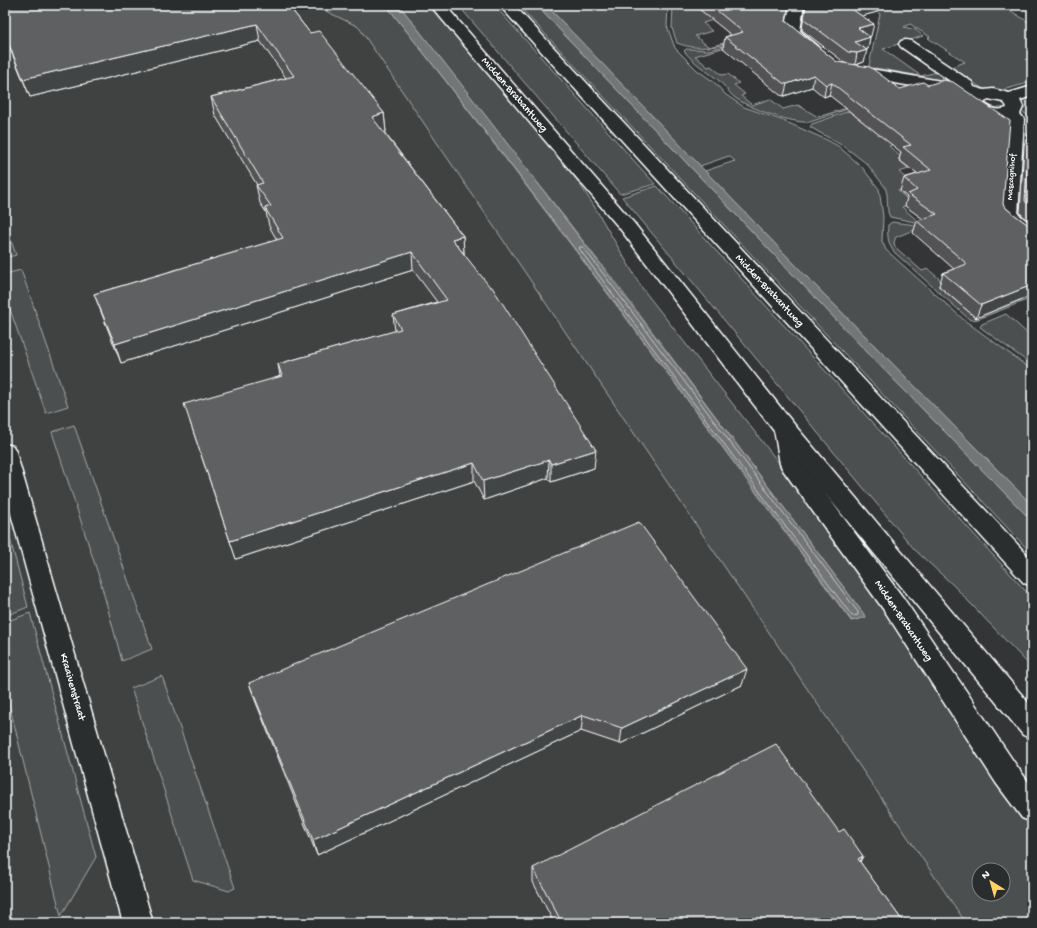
<svg xmlns="http://www.w3.org/2000/svg" width="1037" height="928" font-family="'Gochi Hand',sans-serif">
  <rect width="100%" height="100%" fill="#333536"/>
  <filter id="ink" filterUnits="userSpaceOnUse"><feTurbulence type="fractalNoise" baseFrequency=".025" numOctaves="2"/><feDisplacementMap in="SourceGraphic" scale="8" xChannelSelector="R" yChannelSelector="G"/><feConvolveMatrix kernelMatrix="1 2 1 2 8 2 1 2 1" color-interpolation-filters="sRGB"/></filter>
  <g filter="url(#ink)">
    <path fill="#404243" fill-rule="evenodd" d="M 5,5 L 367,5 L 1032,896 L 1032,923 L 5,923 ZM 979,870 L 1003,870 L 1003,894 L 979,894 Z"/>
    <g fill="#4c4f50" stroke="#a6a7a8" fill-rule="evenodd">
      <path d="M 313,5 L 386,5 C 546,207 698,415 851,621 L 866,617 L 615,282 L 399,5 L 433,5 L 577,180 L 594,206 L 642,288 L 815,509 L 1032,820 L 1032,923 L 966,923 L 360,29 L 357,26 ZM 979,870 L 1003,870 L 1003,894 L 979,894 Z"/>
      <polygon points="458,5 494,5 655,184 620,194"/>
      <polygon points="518,5 536,5 864,349 1032,521 1032,554"/>
      <polygon points="546,5 668,5 667,26 675,48 697,70 714,82 726,95 744,107 784,121 827,140 838,146 861,166 879,189 883,216 882,241 886,250 964,320 1032,370 1032,505 805,275 705,171 735,161 729,156 700,166"/>
      <path d="M 673,5 L 695,5 L 713,20 L 703,23 L 712,31 L 695,36 L 709,47 L 753,35 C 730,44 702,53 677,43 L 672,28 Z"/>
      <polygon points="867,5 1001,5 1032,24 1032,48 1028,54 1032,58 1032,82 999,91 983,89 951,67 965,62 928,38 930,37 910,24 904,27 916,30 923,36 883,49 921,76 937,72 949,82 915,78 915,75 875,68 874,71 868,70 880,14"/>
      <path d="M 735,43 L 736,44 L 695,56 L 708,67 L 711,66 L 722,75 L 728,74 L 739,83 L 734,85 L 745,94 L 741,96 L 752,105 L 770,99 L 783,109 L 798,105 L 818,117 L 888,95 L 810,122 C 793,124 748,108 734,97 C 728,92 724,84 717,79 C 705,70 694,63 684,51 L 686,49 L 709,50 Z"/>
      <polygon points="1029,98 1032,100 1032,118 1021,111 1022,101"/>
      <polygon points="849,111 880,135 894,144 889,146 901,157 898,159 909,169 899,172 914,186 898,191 912,203 902,207 920,223 890,217 888,212 887,194 885,187 867,164 845,147 810,127 812,124"/>
      <polygon points="657,186 1032,598 1032,668 953,585 915,550 622,197"/>
      <path d="M 892,222 L 924,226 L 896,237 L 894,242 L 895,247 L 922,271 L 928,269 L 944,283 L 938,286 L 976,318 L 1032,296 L 1032,298 L 978,319 L 970,320 L 894,252 C 888,244 887,235 888,225 Z"/>
      <polygon points="5,223 16,255 5,258"/>
      <polygon points="21,270 68,406 46,413 5,295 5,274"/>
      <polygon points="1006,314 1029,335 1032,334 1032,365 980,327 982,324"/>
      <polygon points="74,425 152,649 122,661 100,580 52,432"/>
      <polygon points="5,520 28,607 5,616"/>
      <polygon points="30,613 96,857 61,916 5,687 5,622"/>
      <polygon points="162,676 235,888 229,891 193,880 131,688"/>
    </g>
    <g fill="#737576" stroke="#abacad">
      <path d="M 386,5 L 399,5 C 558,206 712,412 866,617 L 852,621 C 699,414 546,206 386,5 Z"/>
      <polygon points="536,5 546,5 805,275 1032,505 1032,521 864,349"/>
    </g>
    <g fill="none" stroke-linecap="round" stroke-linejoin="round">
      <polygon stroke="#c7c8c8" stroke-width="1" points="580,247 583,247 611,284 858,612 858,615 852,616 580,250"/>
      <g stroke="#fff" stroke-width="3">
        <g id="minor">
          <path d="M 790,5 L 804,5 L 800,31 L 819,47 L 817,50 C 806,53 791,41 785,32 Z"/>
          <path d="M 906,40 L 911,41 L 972,82 L 974,87 L 984,90 L 993,89 L 1009,93 L 1032,86 L 1032,96 L 1020,100 L 1023,107 L 1020,114 L 1024,119 L 1018,214 L 1032,225 L 1032,240 L 1026,238 L 1003,220 L 1000,216 L 1008,121 C 1004,118 1000,119 995,119 C 983,117 975,113 968,103 L 971,96 L 853,76 L 848,74 L 845,71 L 848,68 L 853,66 L 953,83 L 901,47 L 899,44 L 901,41 ZM 988,99 L 1003,102 L 1006,105 L 1007,108 C 998,111 991,109 984,103 Z"/>
          <polygon points="785,421 793,423 796,429 802,462 904,599 1016,765 1032,787 1032,822 1022,818 996,783 886,613 783,470 780,464 774,429 777,423"/>
          <polygon points="5,444 13,446 16,452 153,923 123,923 5,492"/>
        </g>
      </g>
      <g stroke="#fff" stroke-width="3">
        <g id="major">
          <polygon points="430,5 445,5 633,222 793,423 1032,707 1032,739 1023,735 777,435 621,230"/>
          <polygon points="499,5 514,5 1032,560 1032,586 1024,583"/>
        </g>
      </g>
      <use href="#minor" fill="#2a2d2e" fill-rule="evenodd"/>
      <use href="#major" fill="#2a2d2e" fill-rule="evenodd"/>
    </g>
    <g fill="#525354" stroke="#fff">
      <polygon points="8,5 288,5 310,33 384,113 386,132 384,132 463,236 464,254 594,468 551,482 548,478 484,500 474,481 236,559 190,422 280,376 278,364 395,331 393,315 437,302 413,270 121,363 94,294 277,240 269,226 266,212 260,203 256,185 257,185 215,115 211,97 286,78 260,41 30,97 5,37 5,10 9,9"/>
      <polygon points="694,5 789,5 786,21 837,62 845,63 802,30 805,5 879,5 877,12 861,16 871,36 870,36 870,37 868,49 866,49 864,62 856,65 1003,204 1007,209 1031,227 976,318 939,286 943,273 954,269 913,233 917,221 923,219 905,206 907,197 900,191 904,178 917,174 899,160 901,152 829,95 824,97 812,87 784,96 780,95 723,48 725,37 731,35"/>
      <polygon points="1032,131 1032,224 1020,213 1024,145 1029,132"/>
      <polygon points="249,683 742,685 620,744 581,731 317,855 255,700"/>
      <polygon points="839,832 863,856 860,862 904,923 554,923 533,882 533,868"/>
    </g>
    <g fill="#424445" stroke="#fff">
      <polygon points="862,5 879,5 877,12 848,20 850,8"/>
      <polygon points="257,24 260,41 30,97 23,79"/>
      <polygon points="874,24 871,36 856,40 858,28"/>
      <polygon points="870,37 868,49 854,53 855,42"/>
      <polygon points="867,50 864,62 855,65 857,53"/>
      <polygon points="814,75 812,87 784,96 787,84"/>
      <polygon points="832,83 829,95 824,97 826,85"/>
      <polygon points="384,113 386,132 374,135 372,117"/>
      <polygon points="463,236 464,254 452,239"/>
      <polygon points="412,252 413,270 121,363 115,344"/>
      <polygon points="1032,285 1032,295 976,318 981,305"/>
      <polygon points="596,450 594,468 551,482 551,464"/>
      <polygon points="549,460 548,478 484,500 483,481"/>
      <polygon points="474,463 474,481 236,559 230,541"/>
      <polygon points="747,669 742,685 620,744 622,728"/>
      <polygon points="583,715 581,731 317,855 313,840"/>
      <polygon points="863,856 855,870 858,859"/>
    </g>
    <g fill="#5f6162" stroke="#fff">
      <polygon points="9,5 288,5 310,33 319,31 384,113 372,117 463,236 452,239 490,287 492,287 596,450 551,464 549,460 483,481 474,463 230,541 184,404 282,376 278,364 401,329 393,315 447,300 412,252 115,344 94,294 283,238 265,208 271,206 256,185 263,183 211,97 294,76 257,24 23,79 5,35 5,10 11,8"/>
      <polygon points="710,5 789,5 786,21 837,62 870,67 900,89 923,82 928,85 944,80 953,82 1010,121 1003,204 1007,209 1031,227 1032,227 1032,285 981,305 943,273 967,264 917,221 937,214 908,194 917,190 904,178 931,170 903,147 911,145 832,83 826,85 814,75 787,84 783,83 725,37 743,32"/>
      <polygon points="806,5 862,5 850,8 874,24 858,28 870,37 855,42 867,50 857,53 848,52 804,19"/>
      <polygon points="1032,131 1032,207 1025,201 1029,132"/>
      <polygon points="639,522 747,669 622,728 583,715 313,840 249,683"/>
      <polygon points="776,744 839,832 844,829 863,856 858,859 904,923 562,923 533,868"/>
    </g>
  </g>
  <g text-anchor="middle" dominant-baseline="central" stroke-width="3" stroke-linejoin="round" paint-order="stroke">
    <g font-size="9" fill="#fff" stroke="#2a2d2e">
      <text transform="translate(1012 177) rotate(-86)">Mascagnihof</text>
    </g>
    <g font-size="11" fill="#fff" stroke="#2a2d2e">
      <text transform="translate(514 95) rotate(49)">Midden-Brabantweg</text>
      <text transform="translate(769 291) rotate(47)">Midden-Brabantweg</text>
      <text transform="translate(903 621) rotate(56)">Midden-Brabantweg</text>
      <text transform="translate(72 687) rotate(74)">Kraaivenstraat</text>
    </g>
  </g>
  <rect width="1037" height="928" fill="none" stroke="#2a2d2e" stroke-width="20"/>
  <rect x="10" y="10" width="1017" height="908" fill="none" stroke="#fff" stroke-width="1.5" filter="url(#ink)"/>
  <g transform="translate(991 882) rotate(323)"><circle r="19" fill="#2a2d2e" stroke="#7f8182"/>
  <path d="M0-3L7 15L0 10L-7 15Z" fill="#ffd166"/>
  <text y="-6" font-size="11" font-weight="bold" text-anchor="middle" fill="#ffffff">N</text>
  </g>
</svg>
